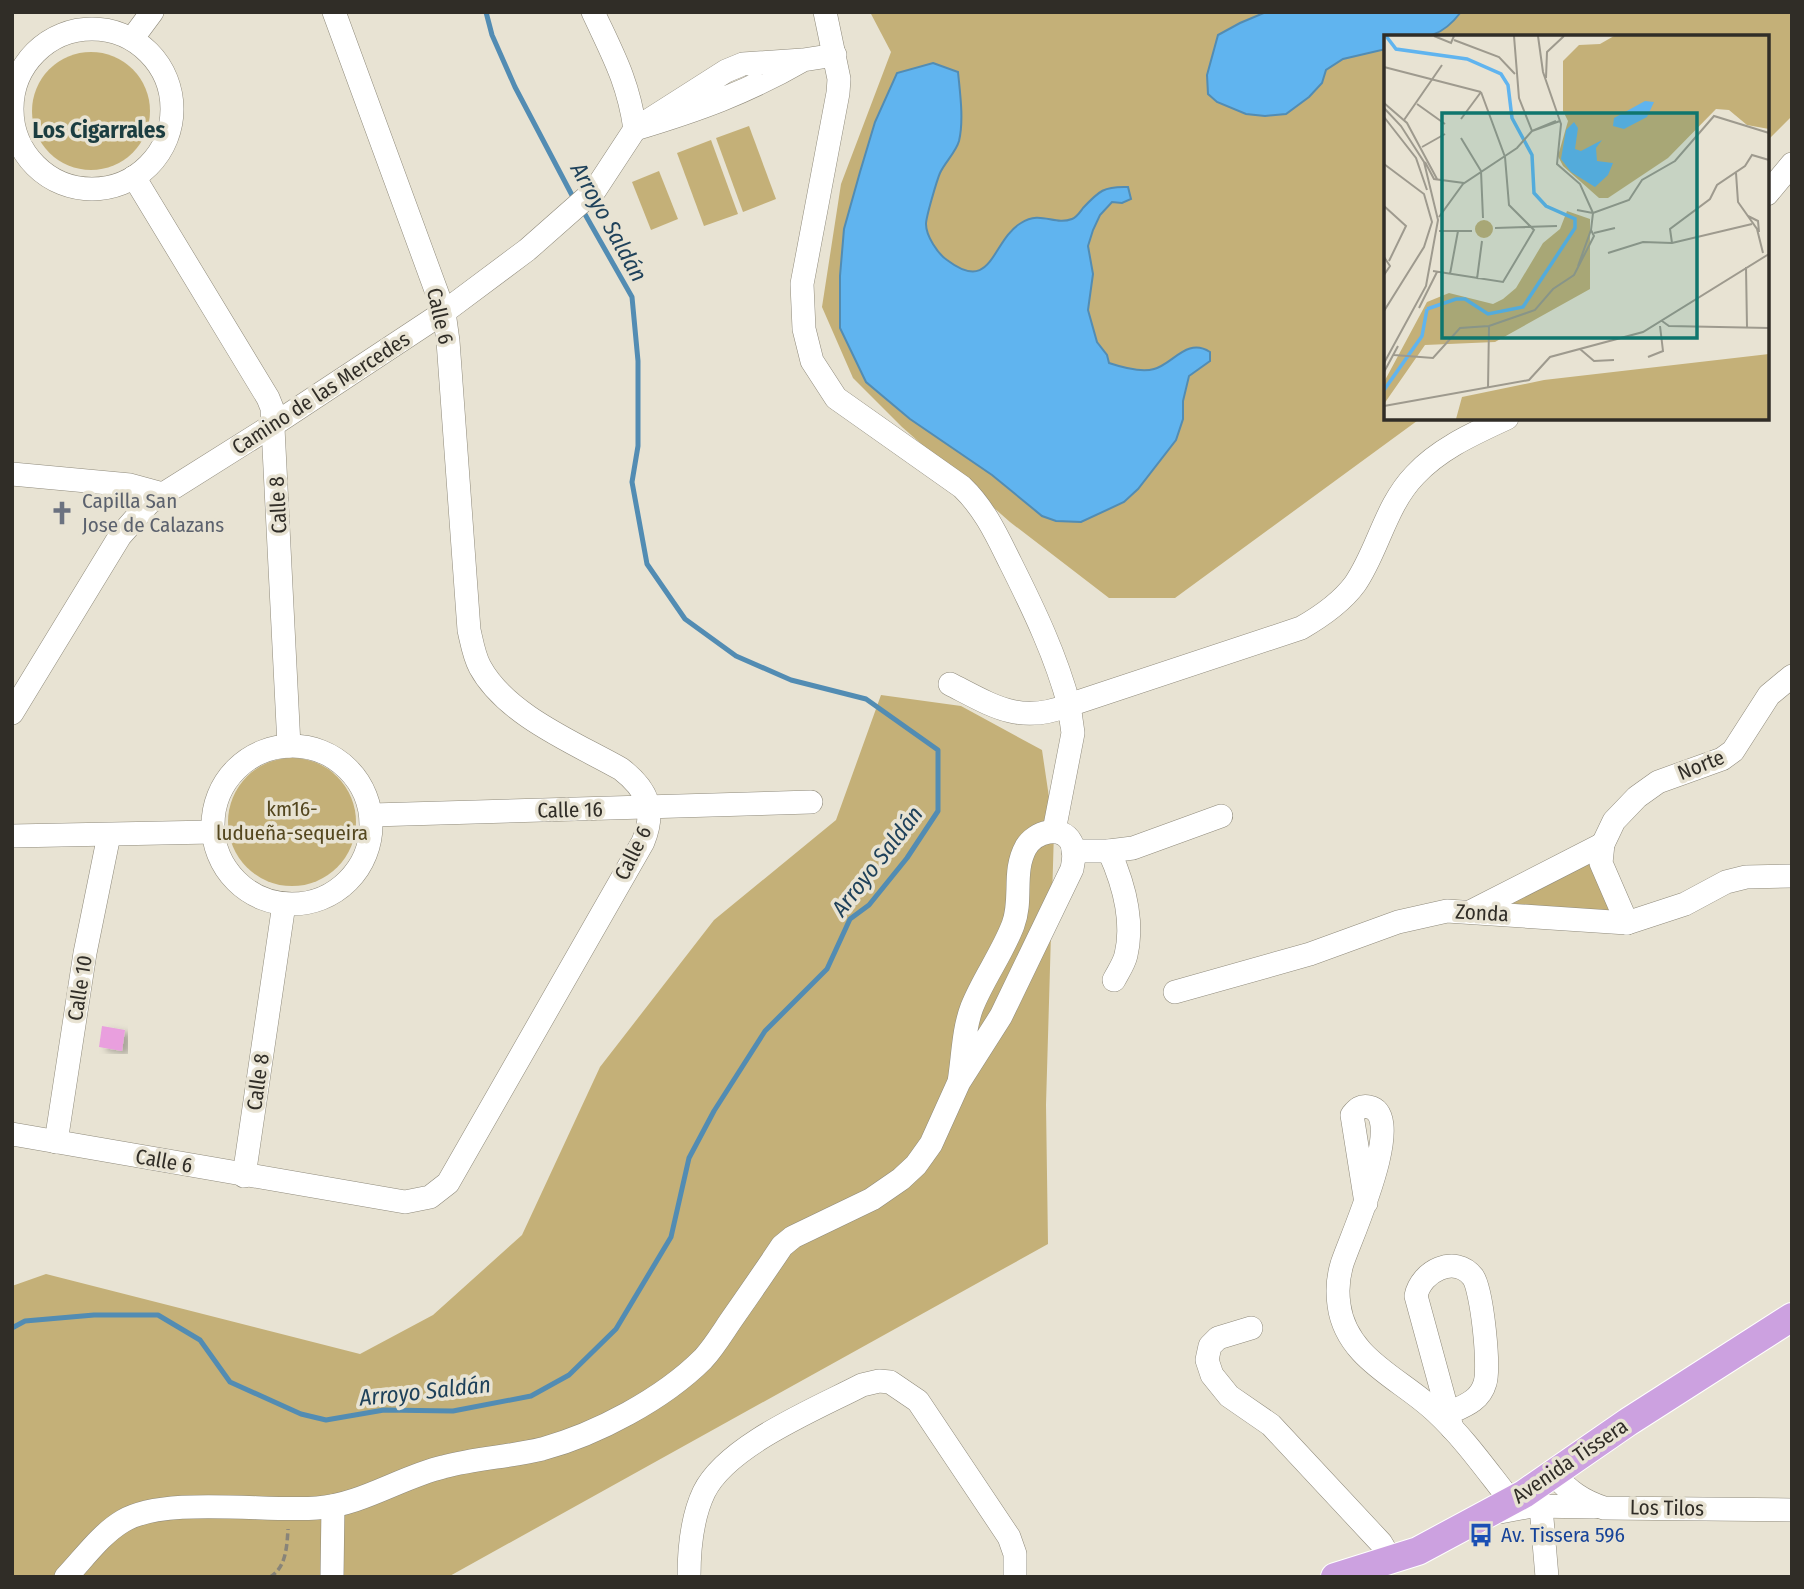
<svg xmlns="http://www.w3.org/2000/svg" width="1804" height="1589" font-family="'Fira Sans Condensed',sans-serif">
  <defs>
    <filter id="shadow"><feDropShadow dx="7" dy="4" stdDeviation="3.5" flood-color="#0004"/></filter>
  </defs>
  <rect width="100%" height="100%" fill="#e8e3d3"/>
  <g fill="#c4b078">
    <polygon points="870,12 1792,12 1792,116 1767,141 1767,37 1386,37 1386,418 1421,418 1175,598 1109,598 1010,522 902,427 853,378 822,307 841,184 891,52"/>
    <circle cx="91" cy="111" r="59"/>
    <polygon points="749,126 776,199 743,212 716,138"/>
    <polygon points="711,140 738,214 704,226 677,153"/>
    <polygon points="659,171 678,219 651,230 632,182"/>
    <polygon points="881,695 961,706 1042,750 1054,831 1046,1105 1048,1244 448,1577 12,1577 12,1286 46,1274 360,1354 433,1315 522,1235 600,1067 714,920 836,820"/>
    <circle cx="292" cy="822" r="64"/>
    <polygon points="1589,859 1612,912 1507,903"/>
  </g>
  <g fill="#60b4ef" stroke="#528cb3" stroke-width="2">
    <path d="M 1266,12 L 1461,12 C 1437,43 1421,37 1386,37 L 1386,49 L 1343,59 L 1326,70 L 1322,83 L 1309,97 L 1286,114 L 1265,116 L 1246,114 L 1217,102 L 1208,94 L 1207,75 L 1218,35 L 1240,23 Z"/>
    <path d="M 933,63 L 958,72 C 960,93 964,120 959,141 C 956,152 945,162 940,173 C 937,180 926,217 926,224 C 926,236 938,254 947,260 C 993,295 991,241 1021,223 C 1041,210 1054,226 1072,219 C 1077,217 1080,212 1083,208 C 1099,191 1104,186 1128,187 L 1131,199 L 1122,203 L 1112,202 L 1100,215 L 1093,230 L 1088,246 L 1093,274 L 1088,310 L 1097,342 L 1107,355 L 1109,363 C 1121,367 1140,373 1154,369 C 1173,364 1187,337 1210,352 L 1210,361 L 1189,376 L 1183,401 L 1183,419 L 1176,440 L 1138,489 L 1124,502 L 1081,522 L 1056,521 L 1042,516 L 992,475 L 910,419 L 866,382 L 840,328 L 840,276 L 844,229 L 860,172 L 875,122 L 897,73 Z"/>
  </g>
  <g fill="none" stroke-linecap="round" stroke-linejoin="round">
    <g stroke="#528cb3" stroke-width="5">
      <polyline points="486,12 492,35 515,87 574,199"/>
      <polyline points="12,1328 25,1321 94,1315 158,1315 200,1340 230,1382 301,1414 326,1420 384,1410 453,1411 531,1396 569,1375 616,1329 671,1237 689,1158 714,1111 765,1031 827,969 850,919 869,905 907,858 938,811 938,750 866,699 791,680 736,656 685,619 647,564 632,482 638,446 638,361 632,297 582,209"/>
    </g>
  </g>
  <polygon fill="#e99fde" filter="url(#shadow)" points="102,1026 125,1030 122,1051 99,1047"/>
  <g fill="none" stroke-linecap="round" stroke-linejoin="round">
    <g stroke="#8f8a7b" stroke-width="24">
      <g id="minor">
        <path d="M 825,12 L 839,79 L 838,93 L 802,284 L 804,329 L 812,361 L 836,398 L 962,487 C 985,509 997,536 1011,564 C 1034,610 1056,656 1069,705 L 1301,628 C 1322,616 1341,603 1355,584 C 1378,551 1385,506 1415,475 C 1440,448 1475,433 1507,418"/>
        <circle cx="92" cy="109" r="80"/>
        <polyline points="132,39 152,12"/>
        <path d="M 803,60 C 746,93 698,110 635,129 L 726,71 L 743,64 L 803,60 L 835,55"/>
        <polyline points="134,177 268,398 272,408 289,746"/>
        <polyline points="1767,194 1792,164"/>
        <polyline points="12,474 130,485 163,494"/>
        <path d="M 950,684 C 993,706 1020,725 1069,705 L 1073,733 L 1054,831"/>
        <path d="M 12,713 L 120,536 L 149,503 L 273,425 L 444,312 L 527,250 L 595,190 L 635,129 C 628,81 613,55 593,12"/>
        <circle cx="292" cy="825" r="79"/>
        <polyline points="372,815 811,802"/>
        <polyline points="12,836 212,832"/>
        <polyline points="1073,851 1109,851 1133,848 1221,816"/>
        <path d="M 1109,851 C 1123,882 1134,921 1126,955 C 1124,964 1118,972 1114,980"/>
        <polyline points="1472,911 1603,844"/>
        <polyline points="1627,923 1601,863 1603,844 1614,821 1637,797 1658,782 1722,759 1733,751 1769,695 1792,676"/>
        <polyline points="1175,992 1310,954 1398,922 1447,911 1627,923 1685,904 1726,882 1746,877 1792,876"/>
        <path d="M 12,1134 L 405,1202 L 430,1197 L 448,1183 L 643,842 C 656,810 648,790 621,769 C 575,743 506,715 480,667 C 474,656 472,643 469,630 L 448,341 L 444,312 L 334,12"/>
        <polyline points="56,1142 85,953 109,835"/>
        <polyline points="244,1176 284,904"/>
        <path d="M 1366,1203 L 1352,1115 C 1357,1109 1361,1105 1369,1107 C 1408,1115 1349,1241 1342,1264 C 1338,1277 1337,1291 1339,1305 C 1346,1359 1402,1379 1436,1412 C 1465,1439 1487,1471 1511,1501"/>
        <polyline points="1251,1328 1218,1338 1210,1346 1207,1360 1212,1375 1229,1396 1271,1425 1381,1543 1391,1560"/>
        <path d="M 1449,1413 C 1464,1406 1480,1401 1485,1383 C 1490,1367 1482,1290 1473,1277 C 1455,1254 1421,1271 1416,1296 L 1452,1428"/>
        <path d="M 1553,1474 C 1569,1491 1582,1501 1604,1508 L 1792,1510"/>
        <polyline points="1541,1507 1547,1577"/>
        <polyline points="1500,1512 1532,1506 1594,1507"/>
        <path d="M 66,1577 C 84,1558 101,1534 123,1521 C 165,1496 266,1512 317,1508 C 361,1505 401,1477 443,1467 C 475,1458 509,1457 542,1449 C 597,1434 663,1399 703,1359 C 715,1346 724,1330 734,1316 C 750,1293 766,1270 782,1246 L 793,1237 L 872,1199 L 901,1179 L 916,1165 L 931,1144 L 959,1082 L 1001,1016 L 1072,869 C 1074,860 1075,850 1071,842 C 1061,824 1035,832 1026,847 C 1012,872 1023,899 1013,925 C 1002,954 983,979 972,1007 C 963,1030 963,1058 959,1082"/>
        <polyline points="332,1577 333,1506"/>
        <path d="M 689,1577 C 689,1550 692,1517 704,1492 C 727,1445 816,1409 862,1385 L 879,1381 L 890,1382 L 918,1401 L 1009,1537 L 1015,1554 L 1015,1577"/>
      </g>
    </g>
    <g stroke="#fff" stroke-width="30">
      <polyline id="major" points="1335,1577 1418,1551 1524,1494 1628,1422 1792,1317"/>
    </g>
    <path stroke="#888479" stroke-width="3.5" stroke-dasharray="7 3.5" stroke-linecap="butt" d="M 270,1577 C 286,1568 287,1546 288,1529"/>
    <use href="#minor" stroke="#fff" stroke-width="23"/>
    <use href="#major" stroke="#cca1e0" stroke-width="28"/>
  </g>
  <defs>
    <g id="church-bare" transform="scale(1.89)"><path d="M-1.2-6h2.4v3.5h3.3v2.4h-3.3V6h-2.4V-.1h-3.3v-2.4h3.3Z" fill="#6b7280" stroke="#e8e3d3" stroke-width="2.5" paint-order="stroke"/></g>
    <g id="bus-bare" transform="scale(1.89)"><path d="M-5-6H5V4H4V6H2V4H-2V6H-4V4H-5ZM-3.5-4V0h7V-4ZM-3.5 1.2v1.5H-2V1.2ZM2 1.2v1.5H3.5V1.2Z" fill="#1a4fb4" stroke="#e8e3d3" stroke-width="2.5" paint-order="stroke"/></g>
  </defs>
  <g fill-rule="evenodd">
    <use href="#church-bare" x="62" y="513"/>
    <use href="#bus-bare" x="1481" y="1535"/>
  </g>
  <g text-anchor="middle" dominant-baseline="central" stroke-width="7" stroke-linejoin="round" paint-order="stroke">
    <g font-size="21" fill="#302d27" stroke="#e8e3d3">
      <text transform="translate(440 316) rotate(77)">Calle 6</text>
      <text transform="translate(321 393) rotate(-33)">Camino de las Mercedes</text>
      <text transform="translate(278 505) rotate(-93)">Calle 8</text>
      <text transform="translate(1701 765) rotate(-22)">Norte</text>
      <text transform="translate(570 810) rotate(-1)">Calle 16</text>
      <text transform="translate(633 853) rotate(-64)">Calle 6</text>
      <text transform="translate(1482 913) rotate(3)">Zonda</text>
      <text transform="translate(80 988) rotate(-81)">Calle 10</text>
      <text transform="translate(258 1082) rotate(-82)">Calle 8</text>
      <text transform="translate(164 1161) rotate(10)">Calle 6</text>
      <text transform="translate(1570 1461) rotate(-34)">Avenida Tissera</text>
      <text transform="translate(1667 1508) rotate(1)">Los Tilos</text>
    </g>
    <g font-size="21" fill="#5b616d" stroke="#e8e3d3" text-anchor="start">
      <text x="82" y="501">Capilla San<tspan x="82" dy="24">Jose de Calazans</tspan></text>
    </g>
    <g font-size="21" fill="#54471f" stroke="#e8e3d3">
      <text x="292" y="809">km16-<tspan x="292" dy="24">ludueña-sequeira</tspan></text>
    </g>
    <g font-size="21" fill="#164399" stroke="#e8e3d3" text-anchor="start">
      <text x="1501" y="1535">Av. Tissera 596</text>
    </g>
    <g font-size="23" font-weight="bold" fill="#1b3d40" stroke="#e8e3d3">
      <text x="99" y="130">Los Cigarrales</text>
    </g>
    <g font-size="23" font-style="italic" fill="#1e415a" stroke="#e8e3d3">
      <text transform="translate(609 222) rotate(61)">Arroyo Saldán</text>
      <text transform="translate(877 861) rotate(-52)">Arroyo Saldán</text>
      <text transform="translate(425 1391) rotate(-6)">Arroyo Saldán</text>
    </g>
  </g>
  <g transform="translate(1384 35)">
    <rect width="385" height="385" fill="#e8e3d3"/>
    <path d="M 230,1 L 385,1 L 385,94 L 363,90 L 345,75 L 332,74 L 284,123 L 224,163 L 215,163 L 179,131 L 174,121 L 184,86 L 179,76 L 179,26 L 195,10 L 216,9 ZM 183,176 L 206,184 L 206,254 L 111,307 L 41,310 L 0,369 L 0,347 L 43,267 L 65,258 L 109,269 L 119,264 L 132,253 L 159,208 L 176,194 ZM91 194a9 9 0 1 1 18 0a9 9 0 1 1-18 0ZM 385,319 L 385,384 L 72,384 L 78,362 L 160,345 Z" fill="#c4b078"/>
    <path d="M 261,66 L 270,67 L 263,82 L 240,94 L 229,91 L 230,83 ZM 190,87 L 194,93 L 191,114 L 197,116 L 218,105 L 212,113 L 213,126 L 229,128 L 224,140 L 211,152 L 187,137 L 177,124 L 182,95 Z" fill="#60b4ef"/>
    <path fill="none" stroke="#60b4ef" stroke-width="3.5" d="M 2,1 L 12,14 L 83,24 L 117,39 L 124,50 L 128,83 L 148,120 L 150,158 L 162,171 L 191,184 L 191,193 L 139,272 L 104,279 L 81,264 L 72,264 L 43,274M 0,355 L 38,301 L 43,274"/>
    <path fill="none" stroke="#9e9a8e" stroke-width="2" d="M 50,1 L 67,8 L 70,1M 154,1 L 159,37 L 177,89 L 173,129 L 196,149 L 209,178 L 245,165 L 258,145 L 291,126 L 330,81 L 385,98M 70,5 L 115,22 L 131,39M 0,32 L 97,57M 162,43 L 163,17 L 180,1M 0,68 L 23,88 L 53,144M 33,69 L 61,89M 0,73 L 17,91 L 40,127 L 54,185 L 42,251 L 0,328M 0,82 L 32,123 L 43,155M 77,84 L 97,57M 20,85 L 58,30M 172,86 L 148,96 L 176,86M 77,103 L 97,136 L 99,183M 38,112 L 61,99M 41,127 L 50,144 L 80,148M 0,129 L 40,159 L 48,187 L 40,212 L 0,276M 352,138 L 354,167 L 373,194 L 379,218M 0,171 L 22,191 L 5,226M 193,175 L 209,178 L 207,195M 364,181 L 374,186 L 375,197M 55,182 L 79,149 L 133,113 L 148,96 L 135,63 L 130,1M 111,193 L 173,191M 55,196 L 88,196M 210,198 L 231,193M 288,208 L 286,194 L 326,164 L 333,150 L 361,131 L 368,120 L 385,125M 224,218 L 259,207 L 288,208 L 368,189M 0,222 L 6,231 L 0,240M 362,232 L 363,292M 49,236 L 119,247 L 150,195 L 125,170 L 121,122 L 97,57M 66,239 L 74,196M 93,244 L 98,206M 35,273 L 53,237M 278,286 L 285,291 L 385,293M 196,314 L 210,326 L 230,325M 10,320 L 49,323 L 76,293 L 105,291 L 151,275 L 169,254 L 190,240 L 210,201 L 207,195 L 194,231M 264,322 L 279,316 L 276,291M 0,337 L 14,311M 104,353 L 105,291M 0,371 L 145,345 L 166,322 L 259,297 L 385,219"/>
    <path fill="#0f766e" fill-opacity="0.15" stroke="#0f766e" stroke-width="3.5" d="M 58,78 L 313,78 L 313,303 L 58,303 Z"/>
    <rect width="385" height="385" fill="none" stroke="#302d27" stroke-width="3.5"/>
  </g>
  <rect width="1804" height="1589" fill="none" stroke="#302d27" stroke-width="28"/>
</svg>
